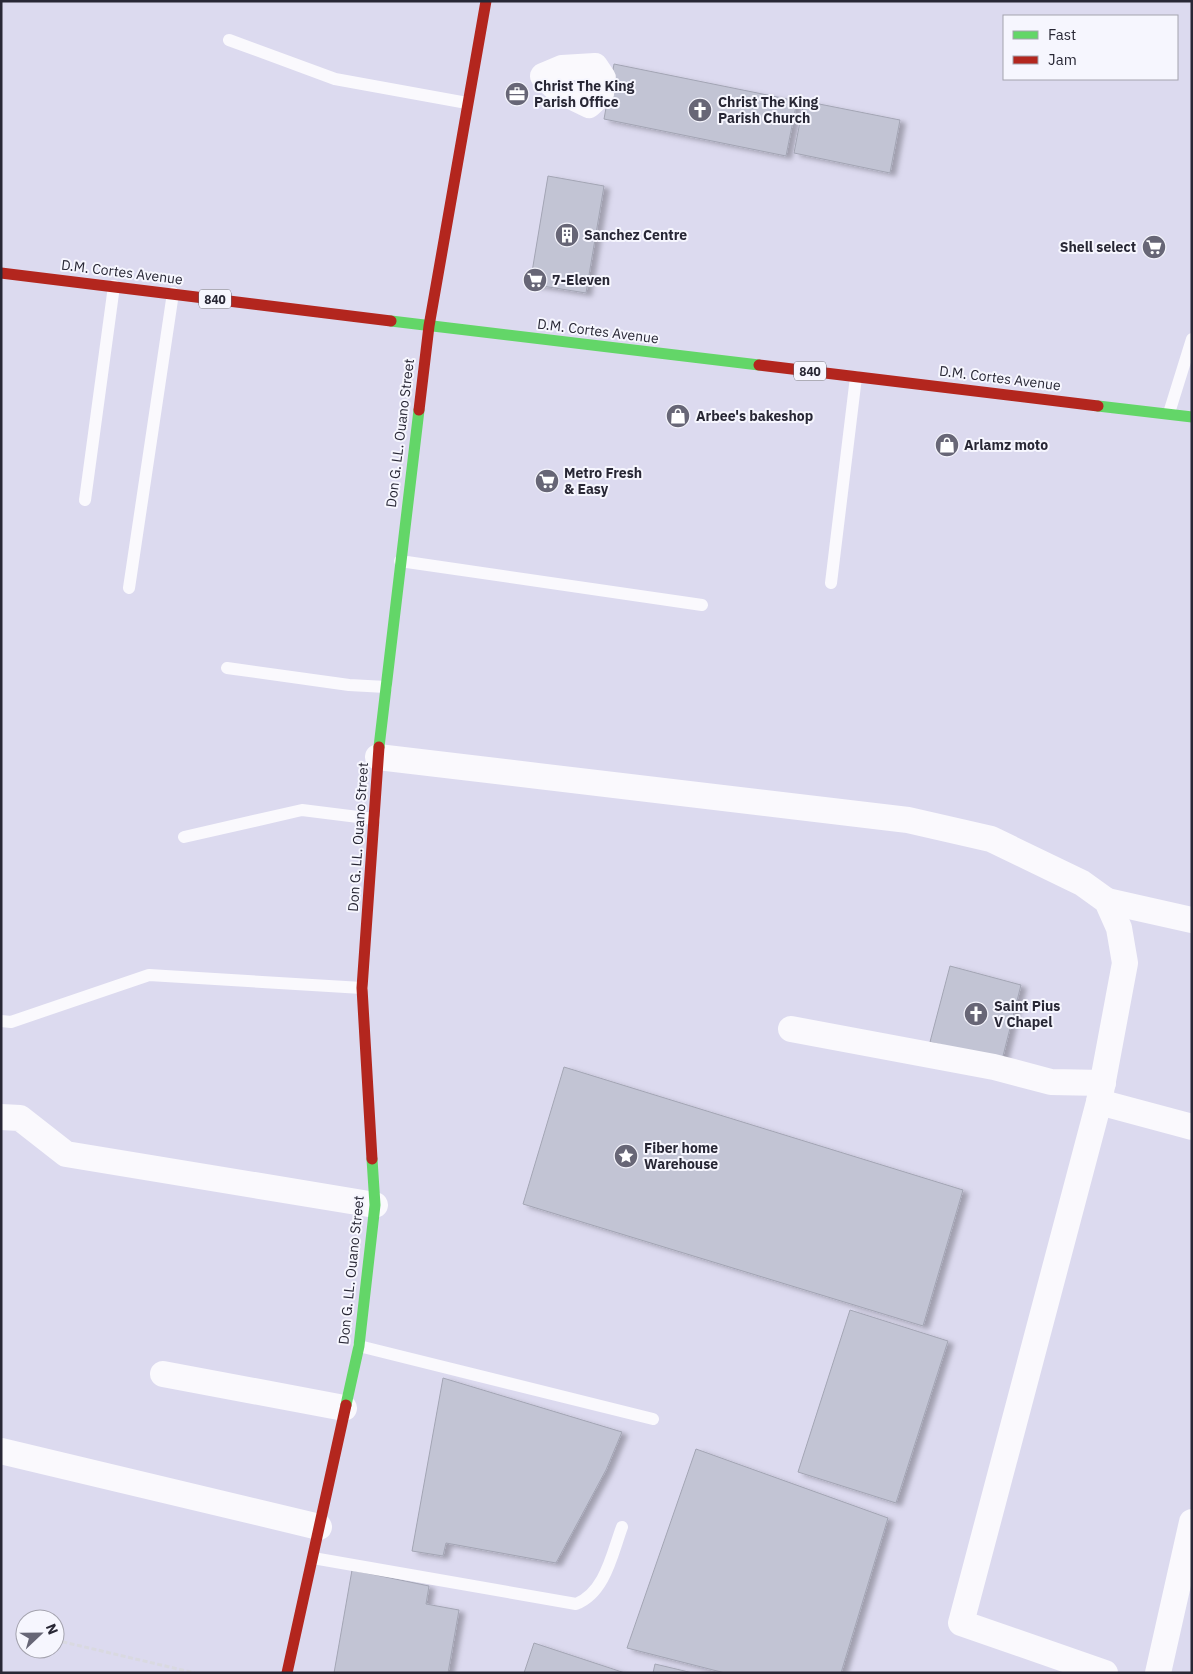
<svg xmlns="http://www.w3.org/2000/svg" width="1193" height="1674" font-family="'IBM Plex Sans',sans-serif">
  <defs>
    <filter id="shadow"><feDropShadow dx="5.5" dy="3" stdDeviation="2.5" flood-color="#0004"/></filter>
  </defs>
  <rect width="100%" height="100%" fill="#dcdaef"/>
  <g fill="#c2c4d4" stroke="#a3a5b4" filter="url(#shadow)">
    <polygon points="614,64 797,101 786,156 604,119"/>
    <polygon points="804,101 900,120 890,173 794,153"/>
    <polygon points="548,176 604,186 586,293 530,284"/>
    <polygon points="950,966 1021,985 1002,1060 930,1042"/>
    <polygon points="564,1067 963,1190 923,1326 523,1204"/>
    <polygon points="850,1310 948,1341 896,1503 798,1472"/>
    <polygon points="443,1378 622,1432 606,1470 556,1563 446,1543 443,1556 412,1551"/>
    <polygon points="696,1449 888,1518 841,1673 725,1673 627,1648"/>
    <polygon points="352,1570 429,1586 426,1604 459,1610 448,1673 334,1673"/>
    <polygon points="534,1643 625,1673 524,1673"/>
    <polygon points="655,1664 693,1673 653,1673"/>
  </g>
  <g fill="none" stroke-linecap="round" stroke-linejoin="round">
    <g stroke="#d9d9e0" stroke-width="3" stroke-dasharray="5 2.5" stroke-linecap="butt">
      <polyline points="21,1632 25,1633"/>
      <polyline points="55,1640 195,1673"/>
    </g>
    <g stroke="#faf9fd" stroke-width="12">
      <polyline points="229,40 335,79 467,103"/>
      <polyline points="1169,413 1192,339"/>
      <polyline points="85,500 114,286"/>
      <polyline points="400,561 702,605"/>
      <polyline points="831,583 856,377"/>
      <polyline points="129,588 173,293"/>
      <polyline points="227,668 349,685 386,687"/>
      <polyline points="184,837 302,810 374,819"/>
      <polyline points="1,1021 11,1022 149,975 362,988"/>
      <polyline points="359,1346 653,1419"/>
      <path d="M 313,1558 L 576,1604 C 605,1593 612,1554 622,1527"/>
    </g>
    <g stroke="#faf9fd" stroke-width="26">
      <polygon points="595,66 603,78 601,94 589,105 558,90 543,76 562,68"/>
      <polyline points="378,757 908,820 991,839 1082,883 1107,901 1119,928 1125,963 1099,1102 961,1623 1105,1673"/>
      <polyline points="1107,901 1192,920"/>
      <polyline points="791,1029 994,1067 1051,1082 1103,1083"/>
      <polyline points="1099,1102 1192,1127"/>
      <polyline points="1,1117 20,1118 66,1154 375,1205"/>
      <polyline points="163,1374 344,1408"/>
      <polyline points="1,1451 319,1527"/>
      <polyline points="1158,1673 1192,1522"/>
    </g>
    <g stroke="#63d668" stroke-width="11">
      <polyline points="391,321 759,365"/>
      <polyline points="1098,406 1192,417"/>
      <polyline points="379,747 419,410"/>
      <polyline points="346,1405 359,1346 375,1205 372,1159"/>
    </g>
    <g stroke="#b3261e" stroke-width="11">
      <polyline points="1,273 391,321"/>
      <polyline points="759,365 1098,406"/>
      <polyline points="419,410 429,326 486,1"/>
      <polyline points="372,1159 362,988 379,747"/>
      <polyline points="287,1673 346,1405"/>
    </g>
  </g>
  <defs>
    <g id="office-disc" transform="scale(1.25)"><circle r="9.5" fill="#676676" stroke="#f6f6fe"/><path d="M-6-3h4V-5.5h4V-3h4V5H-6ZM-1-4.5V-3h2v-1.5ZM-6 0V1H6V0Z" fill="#fff"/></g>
    <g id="church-disc" transform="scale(1.25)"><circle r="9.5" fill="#676676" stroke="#f6f6fe"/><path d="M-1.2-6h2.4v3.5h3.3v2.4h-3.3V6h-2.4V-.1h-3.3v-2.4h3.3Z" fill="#fff"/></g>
    <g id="building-disc" transform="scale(1.25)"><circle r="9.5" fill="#676676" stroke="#f6f6fe"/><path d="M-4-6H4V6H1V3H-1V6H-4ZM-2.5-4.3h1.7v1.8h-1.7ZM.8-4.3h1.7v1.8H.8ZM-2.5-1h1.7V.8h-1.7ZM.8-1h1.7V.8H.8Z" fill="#fff"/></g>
    <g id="supermarket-disc" transform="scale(1.25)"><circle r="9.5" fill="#676676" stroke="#f6f6fe"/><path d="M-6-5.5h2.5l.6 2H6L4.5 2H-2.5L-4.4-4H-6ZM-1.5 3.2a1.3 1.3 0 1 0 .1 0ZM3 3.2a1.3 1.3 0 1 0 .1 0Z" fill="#fff"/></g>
    <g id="shop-disc" transform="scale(1.25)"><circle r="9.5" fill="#676676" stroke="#f6f6fe"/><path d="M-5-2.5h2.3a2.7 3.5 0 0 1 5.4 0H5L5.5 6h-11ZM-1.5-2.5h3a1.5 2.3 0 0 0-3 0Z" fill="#fff"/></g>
    <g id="sight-disc" transform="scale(1.25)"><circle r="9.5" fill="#676676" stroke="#f6f6fe"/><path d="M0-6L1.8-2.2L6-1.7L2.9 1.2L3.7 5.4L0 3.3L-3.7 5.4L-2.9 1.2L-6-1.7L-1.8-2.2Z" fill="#fff"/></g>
  </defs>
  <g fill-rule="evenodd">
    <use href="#office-disc" x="517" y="94"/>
    <use href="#church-disc" x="700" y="110"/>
    <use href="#building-disc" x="567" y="235"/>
    <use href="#supermarket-disc" x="1154" y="247"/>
    <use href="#supermarket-disc" x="535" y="280"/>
    <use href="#shop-disc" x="678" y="416"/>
    <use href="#shop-disc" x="947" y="445"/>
    <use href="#supermarket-disc" x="547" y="481"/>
    <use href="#church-disc" x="976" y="1014"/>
    <use href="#sight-disc" x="626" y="1156"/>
  </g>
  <g text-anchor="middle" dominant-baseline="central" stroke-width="4" stroke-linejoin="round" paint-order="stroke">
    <g fill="#f6f6fe" stroke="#666571" stroke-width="1">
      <rect x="199" y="289.5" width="32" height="19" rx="4"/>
      <rect x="794" y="361.5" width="32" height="19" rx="4"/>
    </g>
    <g font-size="12" font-weight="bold" fill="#282735">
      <text x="215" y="299">840</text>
      <text x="810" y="371">840</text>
    </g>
    <g font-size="14" font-weight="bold" fill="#282735" stroke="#f6f6fe" text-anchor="start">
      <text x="534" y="86">Christ The King<tspan x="534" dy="16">Parish Office</tspan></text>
      <text x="718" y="102">Christ The King<tspan x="718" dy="16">Parish Church</tspan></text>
      <text x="584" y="235">Sanchez Centre</text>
      <text x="1136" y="247" text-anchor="end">Shell select</text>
      <text x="552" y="280">7-Eleven</text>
      <text x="696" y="416">Arbee's bakeshop</text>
      <text x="964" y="445">Arlamz moto</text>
      <text x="564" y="473">Metro Fresh<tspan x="564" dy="16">&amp; Easy</tspan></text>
      <text x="994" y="1006">Saint Pius<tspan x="994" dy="16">V Chapel</tspan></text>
      <text x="644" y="1148">Fiber home<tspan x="644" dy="16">Warehouse</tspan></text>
    </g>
    <g font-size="14" fill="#282735" stroke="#f6f6fe">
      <text transform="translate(122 272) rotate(7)">D.M. Cortes Avenue</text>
      <text transform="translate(598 331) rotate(7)">D.M. Cortes Avenue</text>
      <text transform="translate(1000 378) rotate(7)">D.M. Cortes Avenue</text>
      <text transform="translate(400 433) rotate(-83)">Don G. LL. Ouano Street</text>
      <text transform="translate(358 837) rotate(-86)">Don G. LL. Ouano Street</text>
      <text transform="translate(351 1270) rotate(-84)">Don G. LL. Ouano Street</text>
    </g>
  </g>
  <rect width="1193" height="1674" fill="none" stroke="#282735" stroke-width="5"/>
  <rect x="1003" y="15" width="175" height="65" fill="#f6f6fe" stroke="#a4a3ae"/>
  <rect x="1013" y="31" width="25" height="8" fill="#63d668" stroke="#a4a3ae"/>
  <text x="1048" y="40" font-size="15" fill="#282735">Fast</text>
  <rect x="1013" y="56" width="25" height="8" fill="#b3261e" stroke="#a4a3ae"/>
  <text x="1048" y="65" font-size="15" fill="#282735">Jam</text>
  <g transform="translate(40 1634) rotate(68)"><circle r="24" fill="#f6f6fe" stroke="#a4a3ae"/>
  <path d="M0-4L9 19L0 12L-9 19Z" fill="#676676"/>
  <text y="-8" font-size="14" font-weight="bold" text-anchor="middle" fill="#282735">N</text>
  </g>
</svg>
